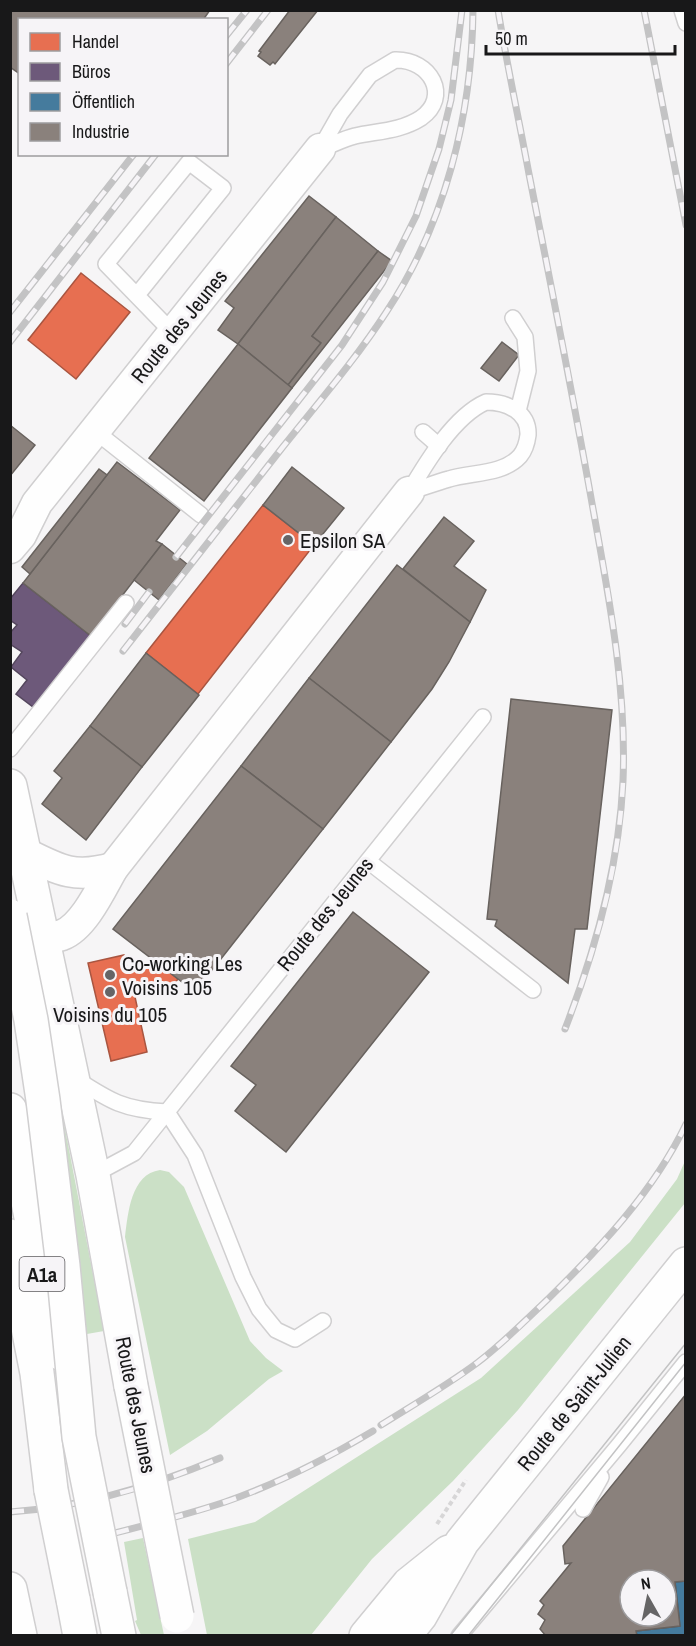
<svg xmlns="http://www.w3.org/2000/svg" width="696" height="1646" font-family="'Archivo Narrow',sans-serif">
  <rect width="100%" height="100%" fill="#f6f5f6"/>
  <g fill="#cbe0c6">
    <polygon points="53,1077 55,1077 104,1331 87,1334"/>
    <polygon points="685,1161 685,1203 518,1410 453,1481 372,1559 311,1635 207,1635 188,1539 255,1522 481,1378 630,1242 677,1179"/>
    <path d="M 160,1170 L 169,1172 L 184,1187 L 250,1341 L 266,1358 L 283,1371 L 269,1379 L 207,1431 L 170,1455 L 125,1237 C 128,1213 131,1174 160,1170 Z"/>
    <polygon points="143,1538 164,1635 141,1635 135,1621 137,1620 124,1542"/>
  </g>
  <g fill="#e76f51" stroke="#a95540" stroke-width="1.5">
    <polygon points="81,273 130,312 76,379 28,340"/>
    <polygon points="263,505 314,545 198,694 146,653"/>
    <polygon points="124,955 128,971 157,963 178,979 171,988 135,997 147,1052 111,1061 88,963"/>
  </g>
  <polygon fill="#6d597a" stroke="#54465d" stroke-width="1.5" points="23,583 91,636 33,707 16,694 27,680 11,667 22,652 10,644 10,633 17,625 10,620 10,599"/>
  <polygon fill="#457b9d" stroke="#385d75" stroke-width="1.5" points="686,1581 686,1636 637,1636 636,1631 680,1626 675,1582"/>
  <g fill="#8a817c" stroke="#68625e" stroke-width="1.5" fill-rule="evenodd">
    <polygon points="10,10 210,10 203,20 20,20 20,74 10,67"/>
    <polygon points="290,10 318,10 275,64 273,62 270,65 258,56 261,52 259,51"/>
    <polygon points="309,196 336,217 238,344 218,330 234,308 225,301"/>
    <polygon points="336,217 378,251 312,336 321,343 288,385 238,344"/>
    <polygon points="378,251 392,261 292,388 288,385 321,343 312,336"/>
    <polygon points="502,342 519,355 499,381 481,368"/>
    <polygon points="238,344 292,388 204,501 149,458"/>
    <polygon points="10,425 35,445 10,476"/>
    <polygon points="117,462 180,510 156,541 162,544 91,636 23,583"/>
    <polygon points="292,467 344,508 314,545 263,505"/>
    <polygon points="99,469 107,475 30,574 22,567"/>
    <polygon points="444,517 474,541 454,566 486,590 470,622 403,569"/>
    <polygon points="162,544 187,564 159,600 134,580"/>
    <polygon points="397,565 470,622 449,662 432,689 391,742 309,678"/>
    <polygon points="146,653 199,695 142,767 90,726"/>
    <polygon points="309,678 391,742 323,829 241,766"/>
    <polygon points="511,699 612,710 587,929 575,929 568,983 495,926 497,920 487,919"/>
    <polygon points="90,726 142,767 86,840 42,804 62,778 54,771"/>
    <polygon points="241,766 323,829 195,992 113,929"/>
    <polygon points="353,912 429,972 286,1152 235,1111 256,1085 231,1066"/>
    <path d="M 686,1394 L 686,1581 L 675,1582 L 680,1626 L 636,1631 L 637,1636 L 546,1636 L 540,1629 L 545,1620 L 538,1614 L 544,1605 L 540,1601 L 571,1563 L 565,1564 L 563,1546 ZM 630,1580 L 666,1580 L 666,1616 L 630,1616 Z"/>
  </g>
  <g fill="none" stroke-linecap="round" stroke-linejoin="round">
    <g stroke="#d0cfd0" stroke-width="18">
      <g id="lane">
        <polyline points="682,10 686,23"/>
        <path d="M 395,60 C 431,59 451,97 421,118 C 401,131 378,131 355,136 C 343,139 332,145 320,149 L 340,114 L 370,75 Z"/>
        <polyline points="137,295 223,188 189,162 106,264 173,333"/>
        <polyline points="513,318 525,337 528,371 518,411"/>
        <path d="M 486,402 C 507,402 529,412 528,435 C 527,443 525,450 520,456 C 503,475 471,472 449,479 C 435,483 422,488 409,492 C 426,463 454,416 486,402 Z"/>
        <polyline points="95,431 201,515"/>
        <polyline points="423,432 439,446"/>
        <polyline points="10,749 126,603"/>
        <polyline points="368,861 533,990"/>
        <path d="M 76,1079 C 110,1101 124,1110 167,1112"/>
        <polyline points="167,1112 195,1155 243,1277 259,1309 276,1330 295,1339 323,1321"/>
        <polyline points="93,1175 134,1153 483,717"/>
        <polyline points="583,1509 601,1477"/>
        <polyline points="459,1636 619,1445 686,1362"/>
      </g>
    </g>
    <g stroke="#d0cfd0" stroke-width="33">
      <g id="street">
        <polyline points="10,548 21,535 37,503 320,149"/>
        <path d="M 23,852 C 59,870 73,879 113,868"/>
        <path d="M 43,939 C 49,938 56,937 62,935 C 84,927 102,887 113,868 L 409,492"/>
      </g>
    </g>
    <g stroke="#d0cfd0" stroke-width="36">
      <g id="primary">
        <polyline points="10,786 93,1175 131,1386"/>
        <polyline points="10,1589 20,1636"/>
        <polyline points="366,1636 409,1584 449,1552"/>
        <polyline points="404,1636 420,1616 462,1542 686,1264"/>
      </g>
    </g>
    <g stroke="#d0cfd0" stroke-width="36">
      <g id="highway">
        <polyline points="10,1110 40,1263 60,1353"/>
        <polyline points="10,1236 37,1373 51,1490"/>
        <polyline points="110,1592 119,1636"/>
        <polyline points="73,1599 80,1636"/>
      </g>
    </g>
    <polyline stroke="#d7d6d7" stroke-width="4" stroke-dasharray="4.5 3" stroke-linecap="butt" points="437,1524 466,1480"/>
    <use href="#lane" stroke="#fefefe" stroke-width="15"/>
    <use href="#street" stroke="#fefefe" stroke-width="30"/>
    <use href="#primary" stroke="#fefefe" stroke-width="33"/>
    <use href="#highway" stroke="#fefefe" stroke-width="33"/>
    <g stroke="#c3c3c4" stroke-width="1.5">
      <polyline points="450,1636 686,1343"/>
      <polyline points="468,1636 686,1362"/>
    </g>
    <g stroke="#c3c3c4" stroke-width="7">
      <g id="rail">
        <path d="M 498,10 C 507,65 519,120 529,174 C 550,280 571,386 590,492 C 607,588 627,683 623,781 C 619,867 596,949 565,1029"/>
        <polyline points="644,10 686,225"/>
        <polyline points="226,36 247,10"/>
        <polyline points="226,64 268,10"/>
        <polyline points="10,312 134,154"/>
        <polyline points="10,342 156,154"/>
        <polyline points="176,557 342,345 383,282 416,216 439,149 451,100 462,10"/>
        <polyline points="125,624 149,592"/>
        <path d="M 123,651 C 176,583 229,516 282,448 C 318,403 356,359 387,311 C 445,223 472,116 473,10"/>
        <path d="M 381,1425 C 413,1405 446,1386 477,1363 C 502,1344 525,1321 548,1299 C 600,1248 654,1191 686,1124"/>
        <path d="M 10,1512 C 84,1507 153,1486 220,1458"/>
        <path d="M 88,1540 C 134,1528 180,1517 225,1502 C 277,1484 326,1459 373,1431"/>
      </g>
    </g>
    <use href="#rail" stroke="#f6f4f7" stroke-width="4.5" stroke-dasharray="14" stroke-linecap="butt"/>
    <g stroke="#d0cfd0" stroke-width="36" stroke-linecap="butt">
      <polyline id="primary-bridge" points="131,1386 177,1616"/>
    </g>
    <g stroke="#d0cfd0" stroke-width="36" stroke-linecap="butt">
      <g id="highway-bridge">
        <polyline points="10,916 31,1020 43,1100 63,1266 79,1437 110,1592"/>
        <polyline points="51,1490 73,1599"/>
      </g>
    </g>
    <use href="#primary-bridge" stroke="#fefefe" stroke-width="33"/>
    <use href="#highway-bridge" stroke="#fefefe" stroke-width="33"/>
  </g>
  <g fill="#666566" stroke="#f6f4f7" stroke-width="2">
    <circle cx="288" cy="540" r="6"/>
    <circle cx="110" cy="975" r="6"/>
    <circle cx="110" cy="992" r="6"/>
  </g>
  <g text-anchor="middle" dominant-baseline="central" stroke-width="6" stroke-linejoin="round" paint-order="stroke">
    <rect fill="#f6f4f7" stroke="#5b5a5c" stroke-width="1.5" x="19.5" y="1257" width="45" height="34" rx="4.5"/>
    <g font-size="20" font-weight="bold" fill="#181819">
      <text x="42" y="1274">A1a</text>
    </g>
    <g font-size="21" fill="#181819" stroke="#f6f4f7">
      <text transform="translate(179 326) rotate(-51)">Route des Jeunes</text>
      <text transform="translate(325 914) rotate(-51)">Route des Jeunes</text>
      <text transform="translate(574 1403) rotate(-51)">Route de Saint-Julien</text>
      <text transform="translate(136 1405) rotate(79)">Route des Jeunes</text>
    </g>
    <g font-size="21" fill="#181819" stroke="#f6f4f7" text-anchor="start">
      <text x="300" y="540">Epsilon SA</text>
      <text x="122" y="963">Co-working Les<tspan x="122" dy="24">Voisins 105</tspan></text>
      <text x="110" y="1014" text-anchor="middle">Voisins du 105</text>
    </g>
  </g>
  <rect width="696" height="1646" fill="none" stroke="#181819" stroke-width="24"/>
  <rect x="18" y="18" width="210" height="138" fill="#f6f4f7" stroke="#9d9c9e" stroke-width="1.5"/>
  <rect x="30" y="33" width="30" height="18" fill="#e76f51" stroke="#9d9c9e" stroke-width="1.5"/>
  <text x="72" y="48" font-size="18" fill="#181819">Handel</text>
  <rect x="30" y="63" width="30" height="18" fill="#6d597a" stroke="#9d9c9e" stroke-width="1.5"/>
  <text x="72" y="78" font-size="18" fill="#181819">Büros</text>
  <rect x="30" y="93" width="30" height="18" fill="#457b9d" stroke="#9d9c9e" stroke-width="1.5"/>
  <text x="72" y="108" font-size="18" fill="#181819">Öffentlich</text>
  <rect x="30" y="123" width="30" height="18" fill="#8a817c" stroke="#9d9c9e" stroke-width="1.5"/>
  <text x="72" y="138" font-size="18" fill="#181819">Industrie</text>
  <g transform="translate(648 1598) rotate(351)"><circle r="28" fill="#f6f4f7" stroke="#9d9c9e" stroke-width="1.5"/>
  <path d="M0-4.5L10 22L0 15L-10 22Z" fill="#666566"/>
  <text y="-9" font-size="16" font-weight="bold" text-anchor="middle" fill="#181819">N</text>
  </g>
  <path d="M486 45v9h189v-9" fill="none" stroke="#181819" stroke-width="3"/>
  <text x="495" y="45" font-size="18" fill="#181819" stroke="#f6f4f7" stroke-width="4.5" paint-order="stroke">50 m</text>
</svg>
